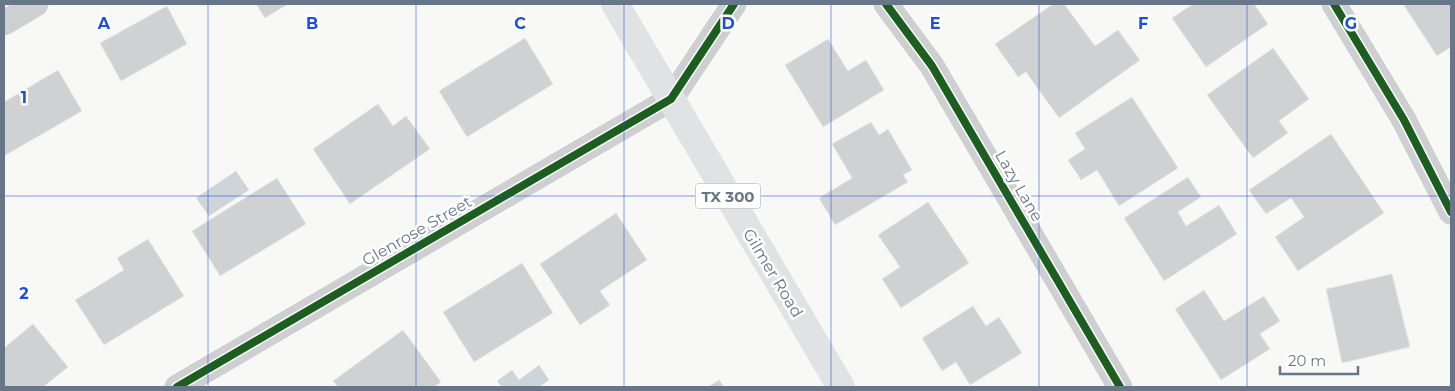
<svg xmlns="http://www.w3.org/2000/svg" width="1455" height="391" font-family="Montserrat,sans-serif">
  <rect width="100%" height="100%" fill="#f8f8f7"/>
  <g fill="#ced5d9">
    <polygon points="236,171 249,190 209,216 196,198"/>
    <polygon points="539,365 549,380 539,387 502,387 497,381 512,370 519,380"/>
  </g>
  <g fill="#d0d1d2" stroke="#e7e7e6">
    <polygon points="256,4 288,4 265,18"/>
    <polygon points="1053,4 1064,4 1095,46 1118,30 1140,60 1059,118 1026,72 1018,77 995,44"/>
    <polygon points="1193,4 1254,4 1268,24 1206,67 1172,18"/>
    <polygon points="1403,4 1451,4 1451,47 1437,56"/>
    <polygon points="167,6 187,44 121,81 100,43"/>
    <polygon points="525,38 553,84 467,137 439,91"/>
    <polygon points="828,39 848,71 866,60 884,90 823,127 785,65"/>
    <polygon points="1273,48 1309,99 1279,121 1288,133 1253,158 1207,95"/>
    <polygon points="58,70 82,111 4,156 4,102"/>
    <polygon points="1132,97 1178,168 1119,206 1097,170 1081,180 1068,160 1085,149 1075,133"/>
    <polygon points="378,104 393,126 406,116 430,149 350,204 313,149"/>
    <polygon points="871,122 879,135 888,129 912,170 903,175 908,182 835,225 819,198 852,178 832,144"/>
    <polygon points="1331,134 1384,213 1298,271 1275,237 1304,217 1291,198 1266,214 1249,190"/>
    <polygon points="1188,177 1201,197 1178,212 1186,226 1219,205 1237,234 1164,281 1124,218"/>
    <polygon points="277,178 306,224 220,276 192,231"/>
    <polygon points="928,202 969,263 901,308 882,279 900,267 878,235"/>
    <polygon points="616,213 647,260 600,291 610,305 580,325 540,264"/>
    <polygon points="148,239 184,296 104,345 75,300 124,270 117,258"/>
    <polygon points="522,263 553,313 474,362 443,312"/>
    <polygon points="1392,274 1410,347 1342,363 1326,289"/>
    <polygon points="1204,290 1224,321 1264,296 1280,321 1260,334 1270,349 1221,380 1175,309"/>
    <polygon points="973,306 986,326 999,317 1022,353 970,385 956,362 942,371 922,338"/>
    <polygon points="33,324 68,367 43,387 4,387 4,348"/>
    <polygon points="403,330 441,382 434,387 338,387 333,381"/>
    <polygon points="719,380 724,387 708,387"/>
  </g>
  <g fill="none" stroke-linecap="round" stroke-linejoin="round">
    <g stroke="#cecfd0" stroke-width="25">
      <polyline points="886,4 932,66 1120,387"/>
      <polyline points="1334,4 1404,120 1451,212"/>
      <polyline points="4,23 36,4"/>
      <polyline points="177,387 671,99 734,4"/>
    </g>
    <polyline stroke="#e1e2e3" stroke-width="28" points="615,4 841,387"/>
    <g stroke="#fff" stroke-width="11">
      <g id="cycleway">
        <polyline points="886,4 932,66 1120,387"/>
        <polyline points="1334,4 1404,120 1451,212"/>
        <polyline points="177,387 671,99 734,4"/>
      </g>
    </g>
    <use href="#cycleway" stroke="#1b5e20" stroke-width="8"/>
  </g>
  <path fill="none" stroke="#1d4ed8" stroke-width="1" stroke-opacity="0.55" d="M 208,4 L 208,387M 416,4 L 416,387M 624,4 L 624,387M 831,4 L 831,387M 1039,4 L 1039,387M 1247,4 L 1247,387M 4,196 L 1451,196"/>
  <g text-anchor="middle" dominant-baseline="central" stroke-width="5" stroke-linejoin="round" paint-order="stroke">
    <rect fill="#fff" stroke="#959fac" stroke-width="1" x="695.5" y="183.5" width="65" height="25" rx="4"/>
    <g font-size="15" font-weight="bold" fill="#677688">
      <text x="728" y="196">TX 300</text>
    </g>
    <g font-size="16" fill="#677688" stroke="#fff">
      <text transform="translate(1019 186) rotate(60)">Lazy Lane</text>
      <text transform="translate(417 231) rotate(-30)">Glenrose Street</text>
      <text transform="translate(773 273) rotate(59)">Gilmer Road</text>
    </g>
  </g>
  <g font-size="16" text-anchor="middle" font-weight="bold" fill="#1d4ed8" stroke="#fff" stroke-width="5" stroke-linejoin="round" paint-order="stroke">
    <text x="104" y="29">A</text>
    <text x="312" y="29">B</text>
    <text x="520" y="29">C</text>
    <text x="728" y="29">D</text>
    <text x="935" y="29">E</text>
    <text x="1143" y="29">F</text>
    <text x="1351" y="29">G</text>
    <text x="24" y="103">1</text>
    <text x="24" y="299">2</text>
  </g>
  <rect width="1455" height="391" fill="none" stroke="#677688" stroke-width="10"/>
  <path d="M1280 366v8h78v-8" fill="none" stroke="#677688" stroke-width="2.5"/>
  <text x="1288" y="366" font-size="15" fill="#677688" stroke="#ffffff" stroke-width="4" paint-order="stroke">20 m</text>
</svg>
